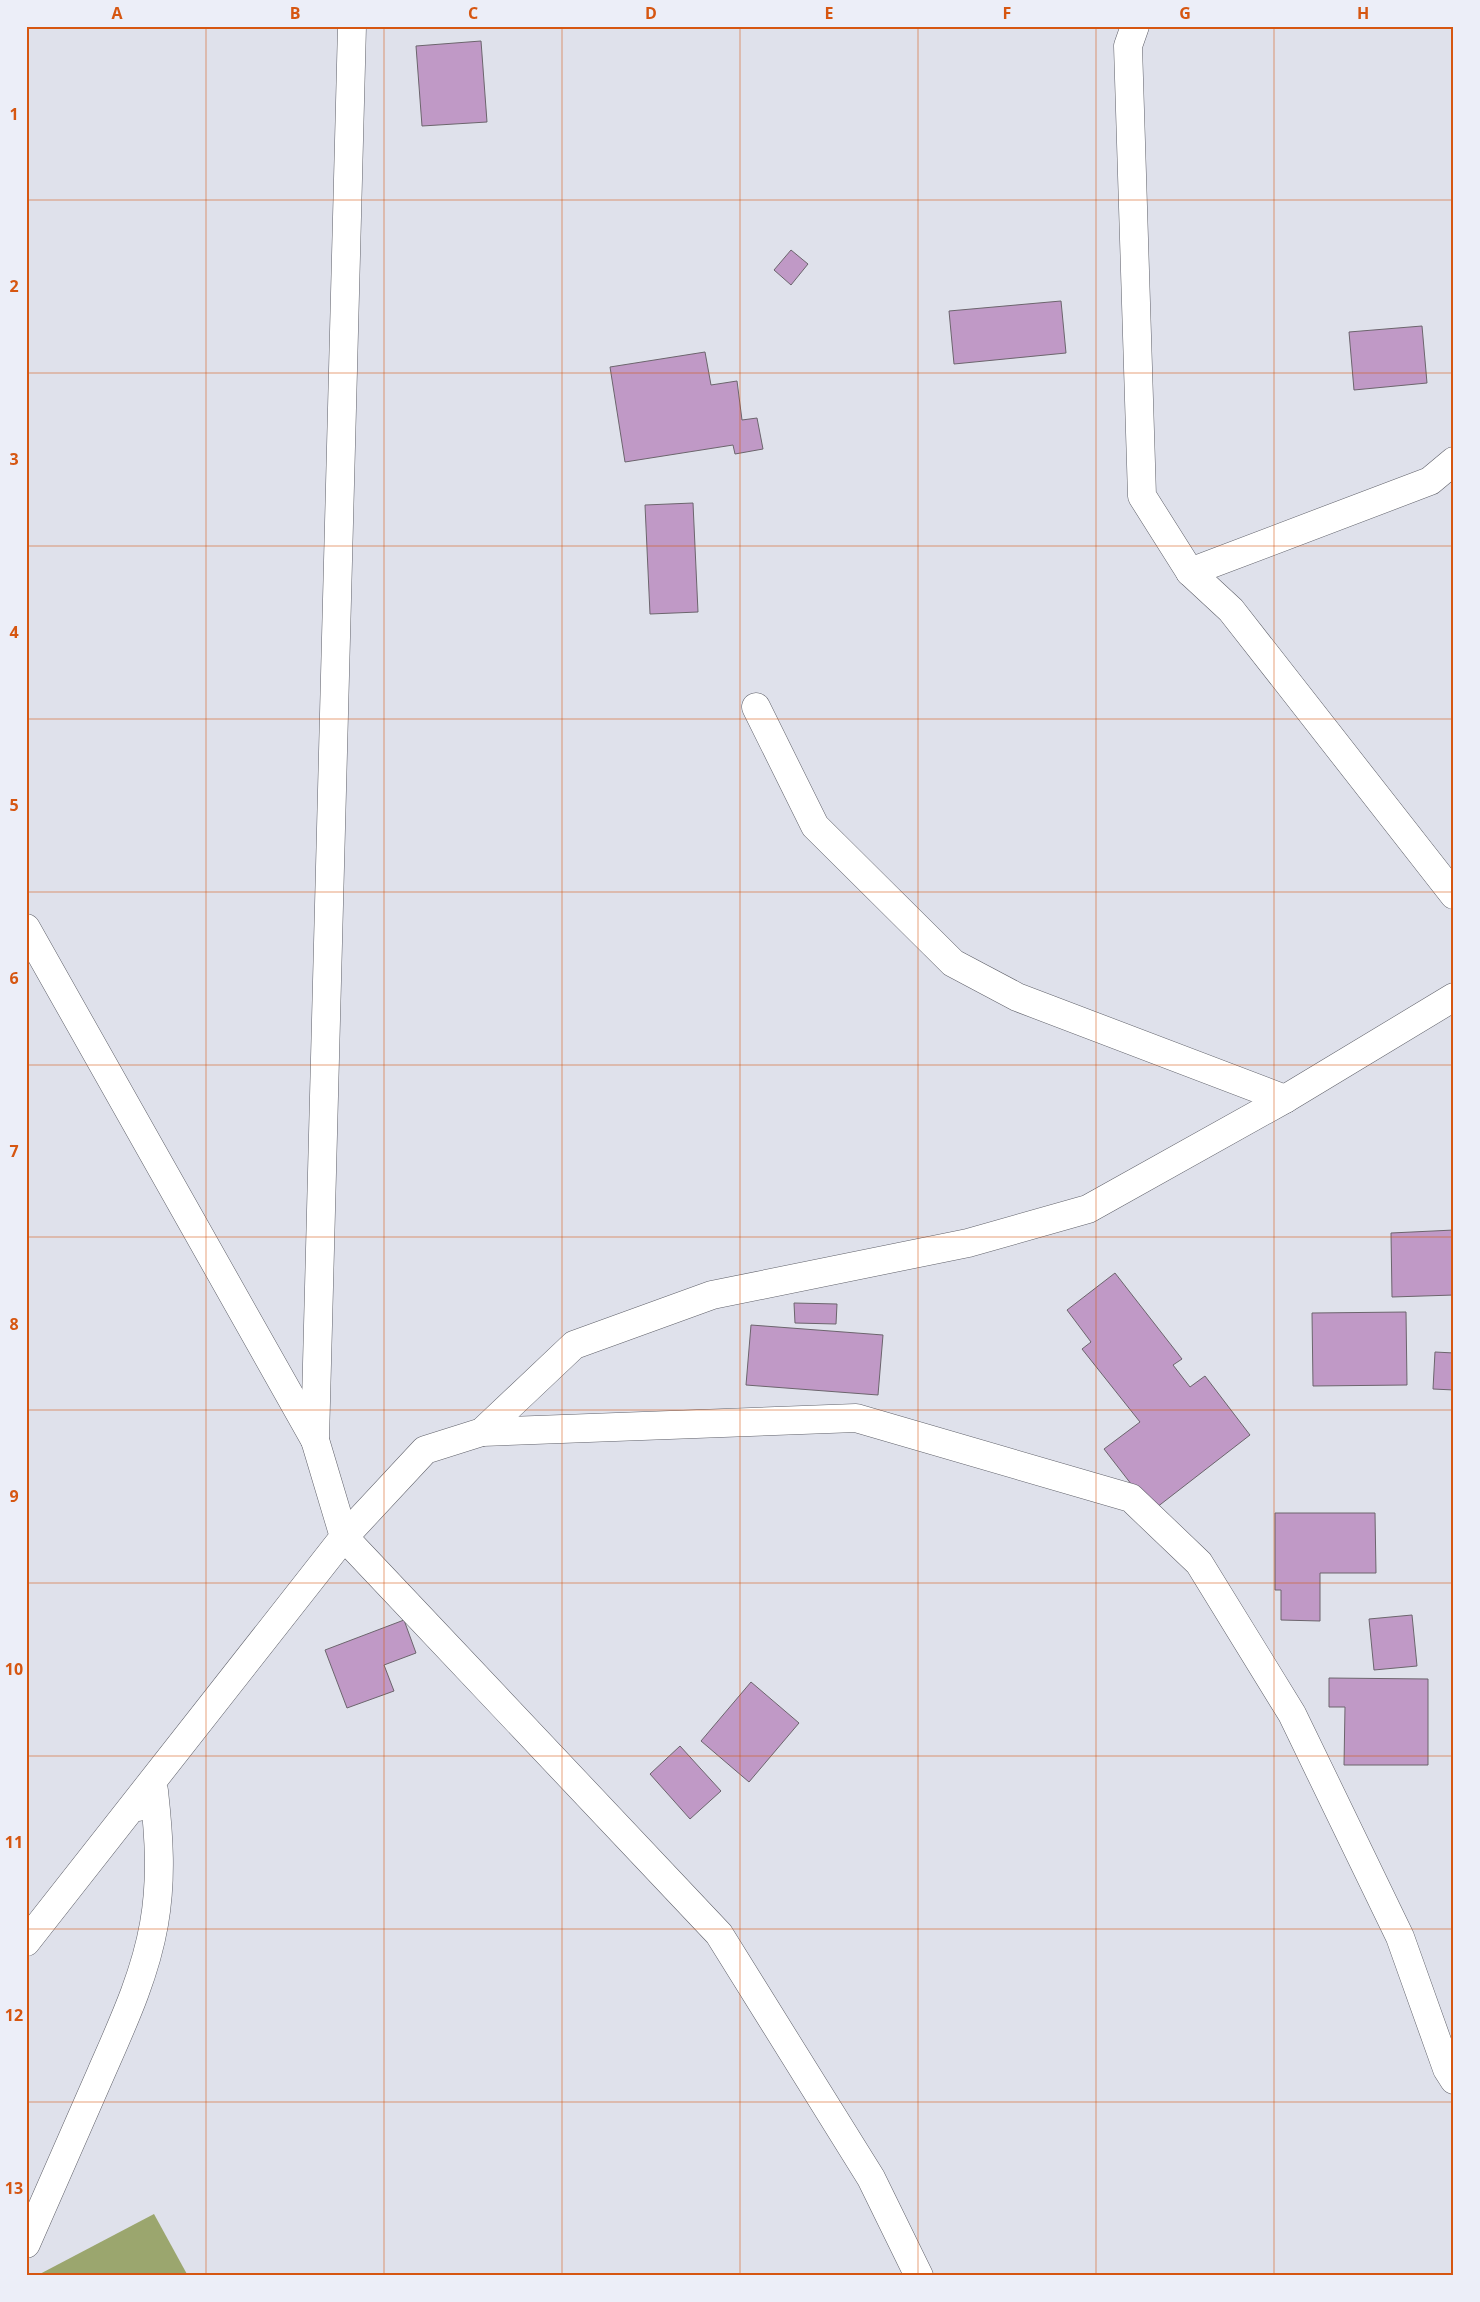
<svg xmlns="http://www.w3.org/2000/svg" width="1480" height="2302" font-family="'Open Sans',sans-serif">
  <rect width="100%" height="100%" fill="#dfe1eb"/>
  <polygon fill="#9ba66e" points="154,2214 188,2276 36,2276"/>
  <g fill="#c099c6" stroke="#6c656d">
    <polygon points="481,41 487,122 422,126 416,46"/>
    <polygon points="791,250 808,264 791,285 774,270"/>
    <polygon points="1061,301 1066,353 954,364 949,311"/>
    <polygon points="1422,326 1427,383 1354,390 1349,332"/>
    <polygon points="705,352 711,385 737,381 742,420 757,418 763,449 735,454 733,445 625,462 610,367"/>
    <polygon points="693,503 698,612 650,614 645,505"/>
    <polygon points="1454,1230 1454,1295 1392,1297 1391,1233"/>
    <polygon points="1115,1273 1182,1359 1173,1365 1190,1387 1205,1376 1250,1435 1152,1511 1104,1449 1140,1422 1082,1349 1091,1342 1067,1310"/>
    <polygon points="794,1303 837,1304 836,1324 795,1323"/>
    <polygon points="1406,1312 1407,1385 1313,1386 1312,1313"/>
    <polygon points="751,1325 883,1335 878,1395 746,1385"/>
    <polygon points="1435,1352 1454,1353 1454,1390 1433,1389"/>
    <polygon points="1275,1513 1375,1513 1376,1573 1320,1573 1320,1621 1281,1620 1281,1590 1275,1590"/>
    <polygon points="1412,1615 1417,1666 1374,1670 1369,1619"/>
    <polygon points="404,1620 416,1653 384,1665 394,1691 347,1708 325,1650"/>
    <polygon points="1329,1678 1428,1679 1428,1765 1344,1765 1345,1707 1329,1707"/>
    <polygon points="751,1682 799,1723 749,1782 701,1741"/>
    <polygon points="680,1746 721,1791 690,1819 650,1774"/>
  </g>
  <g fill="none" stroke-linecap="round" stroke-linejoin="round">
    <g stroke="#5f6069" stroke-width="29">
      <g id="minor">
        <polyline points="1135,26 1128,46 1142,496 1190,572 1231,610 1454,895"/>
        <polyline points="1190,572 1430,481 1454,461"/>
        <polyline points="756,707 815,826 953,963 1017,997 1285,1099"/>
        <polyline points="26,928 315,1440"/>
        <polyline points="482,1432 856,1418 1131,1498 1199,1563 1292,1714 1400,1937 1447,2069 1454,2080"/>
        <polyline points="26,1942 344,1537 315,1440 352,26"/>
        <path d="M 26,2244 C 51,2187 76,2130 101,2073 C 122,2025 145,1976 154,1924 C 162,1879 159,1836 154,1791 L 138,1807"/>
        <polyline points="919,2276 871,2178 719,1934 344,1537 425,1450 482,1432 574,1345 712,1295 968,1243 1088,1209 1285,1099 1454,997"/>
      </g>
    </g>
    <use href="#minor" stroke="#fff" stroke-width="28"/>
  </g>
  <path fill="none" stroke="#d65611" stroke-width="1" stroke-opacity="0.55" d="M 206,26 L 206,2276M 384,26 L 384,2276M 562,26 L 562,2276M 740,26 L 740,2276M 918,26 L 918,2276M 1096,26 L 1096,2276M 1274,26 L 1274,2276M 26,200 L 1454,200M 26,373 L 1454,373M 26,546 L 1454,546M 26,719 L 1454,719M 26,892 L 1454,892M 26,1065 L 1454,1065M 26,1237 L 1454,1237M 26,1410 L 1454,1410M 26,1583 L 1454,1583M 26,1756 L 1454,1756M 26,1929 L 1454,1929M 26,2102 L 1454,2102"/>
  <rect width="1480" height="2302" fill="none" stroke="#eceef8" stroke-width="55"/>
  <rect x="28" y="28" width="1424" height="2246" fill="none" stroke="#d65611" stroke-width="2"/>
  <g font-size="16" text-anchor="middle" font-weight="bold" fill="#d65611">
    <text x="117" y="19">A</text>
    <text x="295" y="19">B</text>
    <text x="473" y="19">C</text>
    <text x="651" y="19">D</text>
    <text x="829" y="19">E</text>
    <text x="1007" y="19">F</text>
    <text x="1185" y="19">G</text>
    <text x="1363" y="19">H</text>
    <text x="14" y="120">1</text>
    <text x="14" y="292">2</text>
    <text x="14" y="465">3</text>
    <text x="14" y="638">4</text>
    <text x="14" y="811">5</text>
    <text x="14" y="984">6</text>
    <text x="14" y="1157">7</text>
    <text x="14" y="1330">8</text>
    <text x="14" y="1502">9</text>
    <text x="14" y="1675">10</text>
    <text x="14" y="1848">11</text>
    <text x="14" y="2021">12</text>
    <text x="14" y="2194">13</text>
  </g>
</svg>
